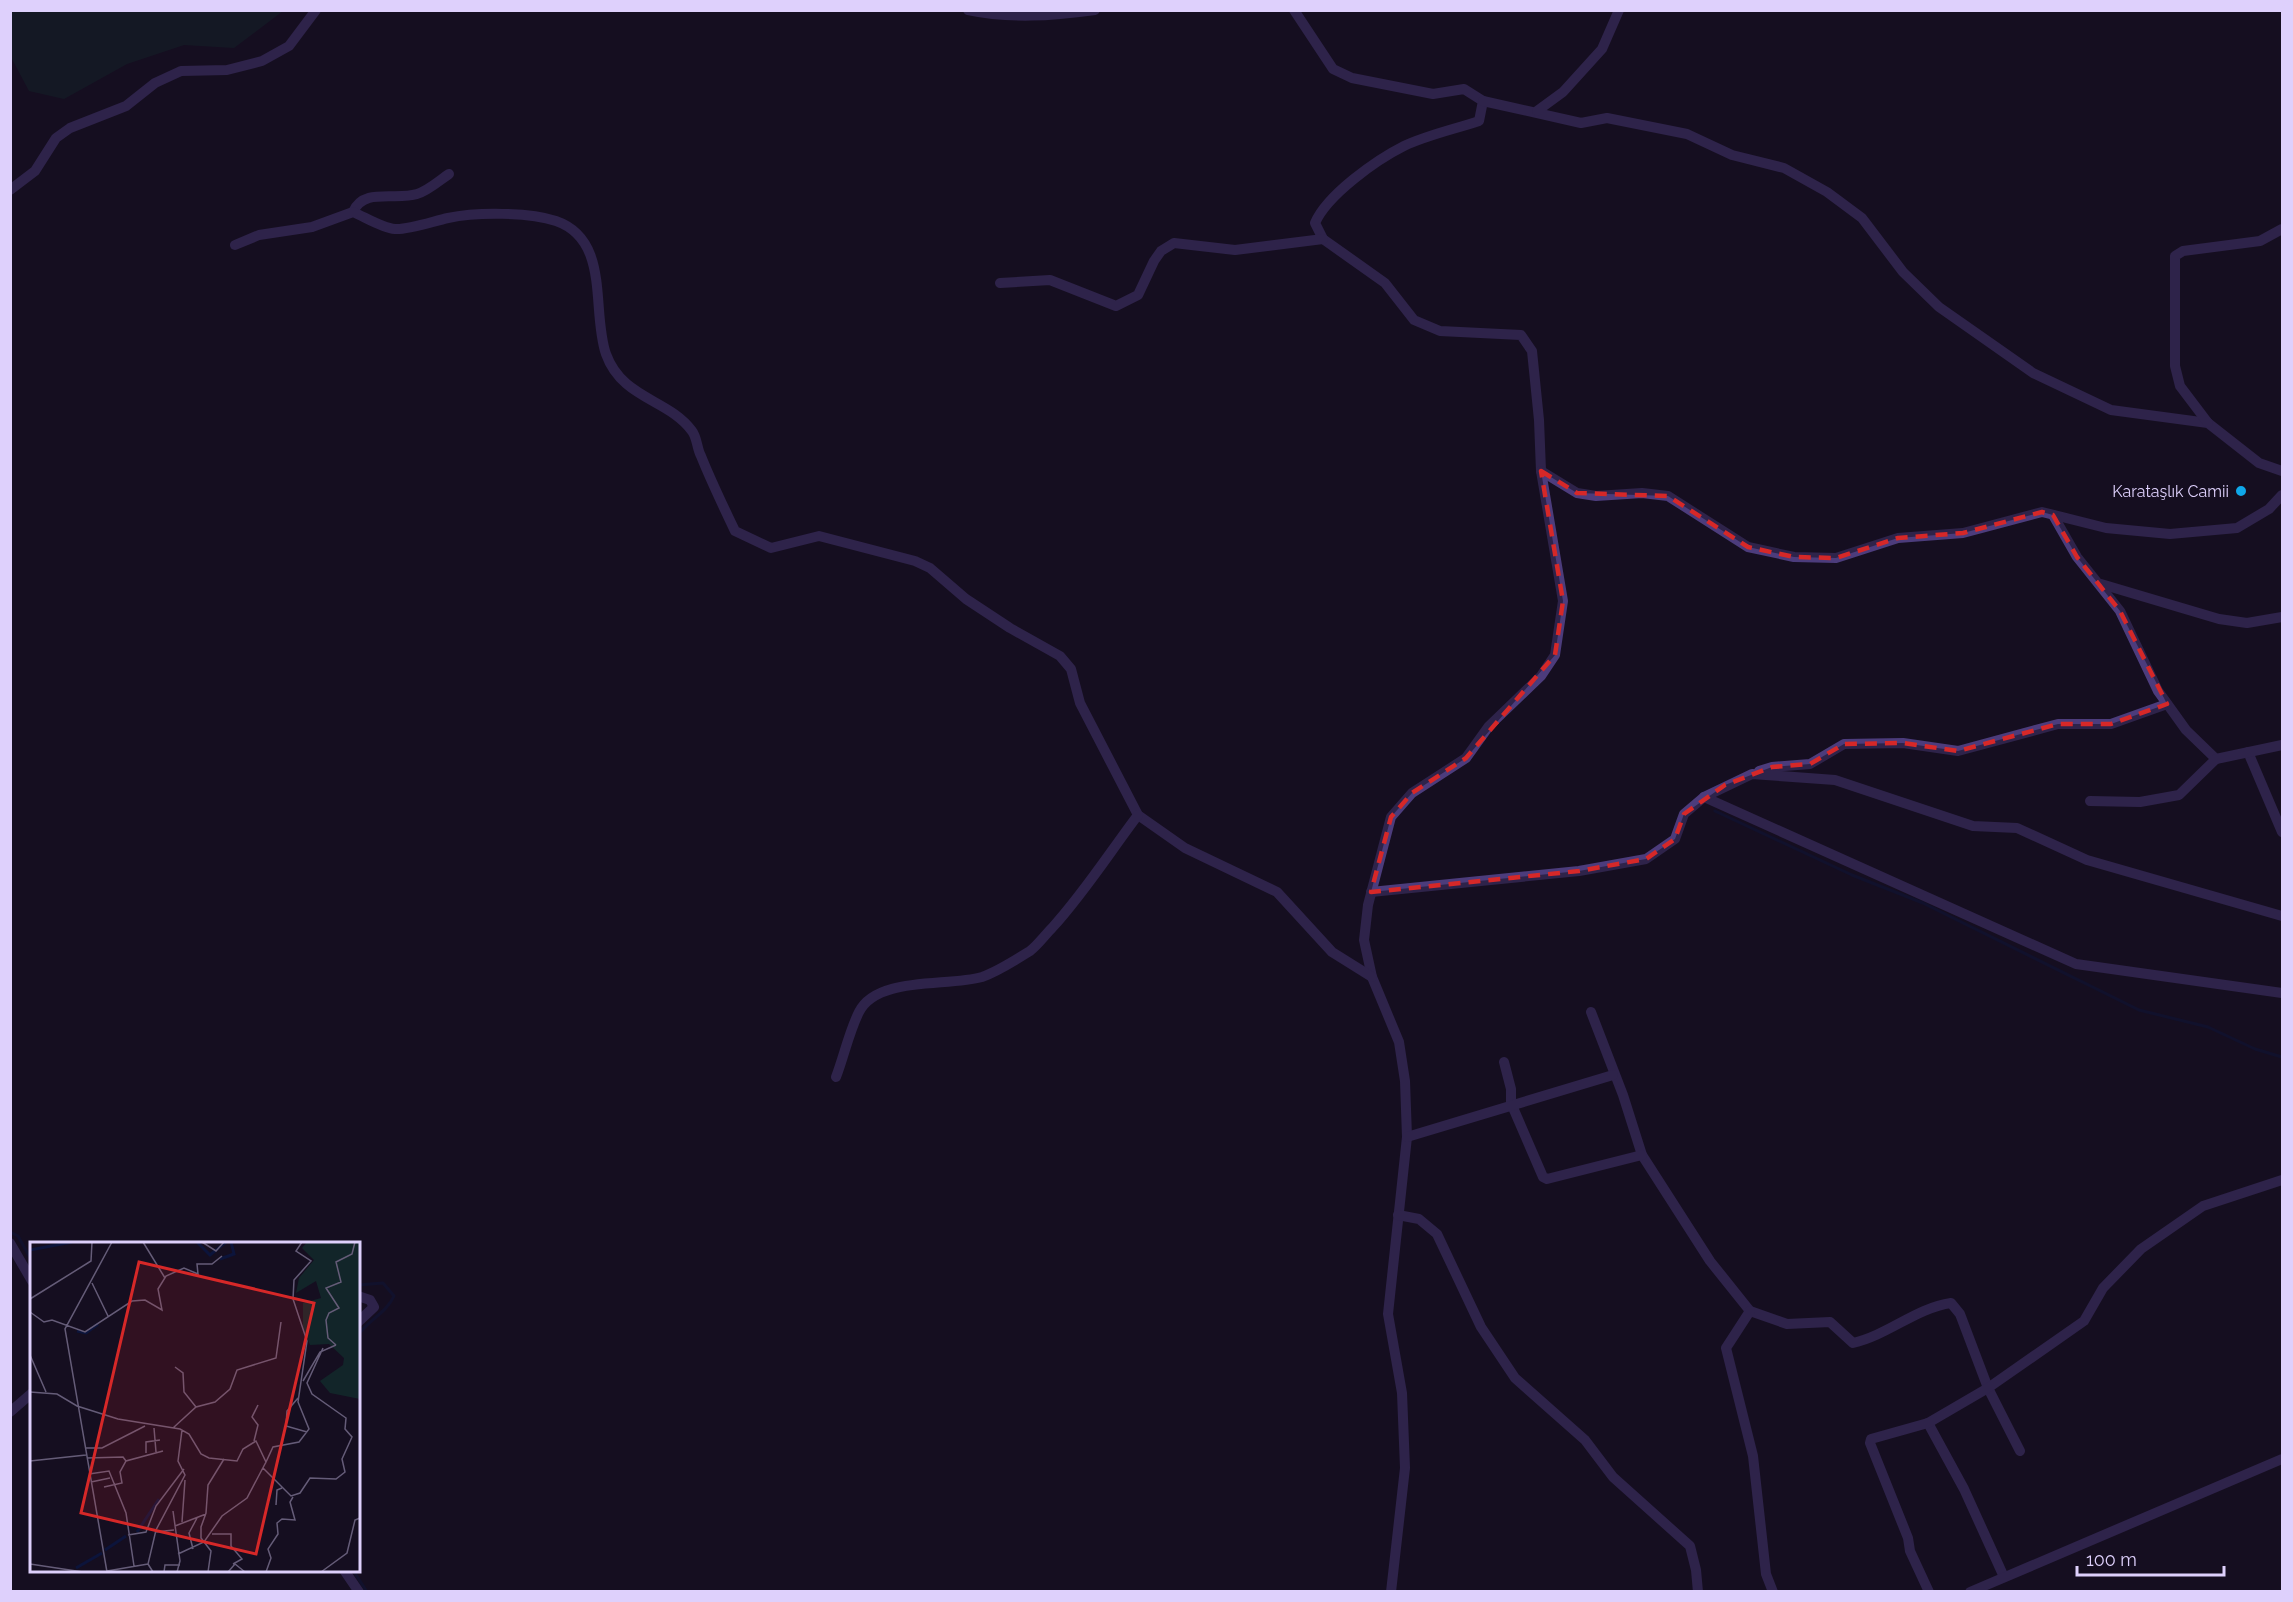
<svg xmlns="http://www.w3.org/2000/svg" width="2293" height="1602" font-family="Raleway,sans-serif">
  <rect width="100%" height="100%" fill="#150e20"/>
  <polygon fill="#122529" points="10,11 11,10 283,11 234,48 184,45 127,64 64,99 29,91 11,57"/>
  <g fill="none" stroke-linecap="round" stroke-linejoin="round">
    <g stroke="#0c143b" stroke-width="3">
      <polyline points="1715,811 1852,875 1923,903 2139,1010 2208,1027 2255,1049 2282,1057"/>
      <polyline points="10,1232 18,1236 32,1261"/>
      <path d="M 358,1285 L 383,1283 L 394,1296 C 387,1312 369,1320 358,1335"/>
      <polyline points="353,1570 367,1592"/>
    </g>
    <g stroke="#4c3c7c" stroke-width="10">
      <path d="M 968,10 C 1011,19 1051,16 1095,10"/>
      <path d="M 1294,10 L 1333,69 L 1352,78 L 1433,94 L 1464,89 L 1483,101 L 1479,121 C 1455,129 1427,135 1404,146 C 1376,160 1327,195 1315,223 L 1323,239 L 1385,283 L 1414,320 L 1440,331 L 1521,335 L 1532,351 L 1539,420 L 1541,471 L 1563,601 L 1555,655 L 1541,676 L 1489,726 L 1466,758 L 1412,793 L 1391,817 L 1368,905 L 1364,940 L 1372,977 L 1399,1042 L 1405,1081 L 1407,1137 L 1388,1314 L 1402,1393 L 1405,1468 L 1391,1592"/>
      <polyline points="1483,101 1581,123 1607,118 1687,134 1732,155 1784,168 1827,192 1862,218 1903,272 1939,307 2033,373 2111,410 2208,423 2259,463 2282,471"/>
      <polyline points="1537,111 1563,92 1602,49 1619,10"/>
      <polyline points="10,190 35,171 56,138 70,128 126,106 155,83 181,71 227,70 262,61 289,46 316,10"/>
      <path d="M 353,212 C 364,187 395,201 417,194 C 428,191 440,180 449,174"/>
      <path d="M 235,245 L 259,235 L 312,227 L 353,212 C 365,217 382,228 395,229 C 408,230 434,221 448,218 C 476,212 529,212 556,221 C 611,240 591,311 606,354 C 622,399 669,399 692,431 C 697,437 697,449 701,456 C 711,481 723,506 735,531 L 771,548 L 819,536 L 915,561 L 930,568 L 966,599 L 1010,628 L 1060,656 L 1071,669 L 1080,703 L 1138,815 L 1185,848 L 1277,892 L 1332,952 L 1372,977"/>
      <polyline points="1000,283 1050,280 1116,306 1138,295 1154,261 1161,251 1174,243 1235,250 1323,239"/>
      <polyline points="2208,423 2180,386 2175,366 2175,256 2183,251 2260,241 2282,229"/>
      <polyline points="1541,471 1577,493 1596,496 1642,493 1668,496 1748,547 1794,557 1836,558 1898,538 1963,533 2042,512 2106,528 2170,534 2237,528 2269,509 2282,495"/>
      <polyline points="2053,515 2077,557 2120,611 2158,691 2186,730 2216,759"/>
      <polyline points="2101,584 2219,619 2247,623 2282,617"/>
      <polyline points="2248,752 2282,832"/>
      <polyline points="1759,771 1772,767 1810,764 1844,744 1903,743 1958,751 2058,724 2111,724 2167,704"/>
      <polyline points="1704,797 2076,964 2282,993"/>
      <polyline points="2090,801 2140,802 2179,795 2216,759 2282,745"/>
      <polyline points="1371,892 1579,871 1646,859 1675,839 1684,814 1704,797 1752,774 1835,780 1973,826 2017,828 2087,860 2282,916"/>
      <path d="M 1591,1012 L 1623,1095 L 1642,1155 L 1710,1261 L 1750,1311 L 1787,1324 L 1830,1322 L 1853,1343 C 1888,1335 1916,1308 1951,1303 L 1960,1314 L 1988,1388 L 2020,1451"/>
      <polyline points="1504,1062 1511,1089 1511,1103 1543,1177 1547,1179 1642,1155"/>
      <path d="M 836,1077 C 844,1056 849,1032 859,1012 C 877,976 947,987 982,977 C 999,971 1015,960 1030,951 C 1038,945 1045,935 1052,928 C 1084,893 1110,852 1138,815"/>
      <polyline points="1407,1137 1613,1075"/>
      <polyline points="1398,1215 1419,1219 1437,1234 1481,1327 1515,1378 1585,1440 1613,1477 1690,1546 1696,1570 1698,1592"/>
      <polyline points="10,1243 32,1281"/>
      <polyline points="358,1296 370,1300 374,1307 358,1322"/>
      <polyline points="1750,1311 1726,1348 1753,1456 1766,1574 1773,1592"/>
      <polyline points="10,1412 32,1393"/>
      <polyline points="1928,1423 1964,1489 2004,1577"/>
      <polyline points="344,1570 359,1592"/>
      <polyline points="1929,1592 1910,1551 1908,1538 1870,1443 1871,1439 1928,1423 1988,1388 2084,1321 2103,1288 2141,1249 2203,1206 2282,1180"/>
      <polyline points="1970,1592 2282,1459"/>
    </g>
  </g>
  <path d="M0 0H2293V1602H0ZM 1541,471 L 1577,493 L 1668,496 L 1748,547 L 1794,557 L 1836,558 L 1898,538 L 1963,533 L 2042,512 L 2053,515 L 2077,557 L 2120,611 L 2167,704 L 2111,724 L 2058,724 L 1958,751 L 1903,743 L 1844,744 L 1810,764 L 1772,767 L 1725,785 L 1684,814 L 1675,839 L 1646,859 L 1579,871 L 1371,892 L 1391,817 L 1412,793 L 1466,758 L 1555,655 L 1563,601 Z" fill="#150e20" fill-opacity=".55" fill-rule="evenodd"/>
  <path fill="none" stroke="#d62828" stroke-width="4.5" stroke-dasharray="12 8" stroke-linejoin="round" d="M 1541,471 L 1577,493 L 1668,496 L 1748,547 L 1794,557 L 1836,558 L 1898,538 L 1963,533 L 2042,512 L 2053,515 L 2077,557 L 2120,611 L 2167,704 L 2111,724 L 2058,724 L 1958,751 L 1903,743 L 1844,744 L 1810,764 L 1772,767 L 1725,785 L 1684,814 L 1675,839 L 1646,859 L 1579,871 L 1371,892 L 1391,817 L 1412,793 L 1466,758 L 1555,655 L 1563,601 Z"/>
  <circle fill="#0fa7e9" stroke="#150e20" stroke-width="2" cx="2241" cy="491" r="6"/>
  <g text-anchor="middle" dominant-baseline="central" stroke-width="4.5" stroke-linejoin="round" paint-order="stroke">
    <g font-size="16" fill="#ded0fc" stroke="#150e20" text-anchor="end">
      <text x="2229" y="491">Karataşlık Camii</text>
    </g>
  </g>
  <g transform="translate(30 1242)">
    <rect width="330" height="330" fill="#150e20"/>
    <path d="M 277,0 L 330,1 L 330,157 L 300,151 L 290,139 L 313,123 L 314,116 L 299,102 L 280,103 L 273,85 L 273,61 L 291,56 L 286,39 L 266,51 L 269,36 L 284,18 L 272,6 Z" fill="#122529"/>
    <path fill="none" stroke="#0c143b" stroke-width="3" d="M 167,0 L 180,13 L 196,0M 0,8 L 42,0M 190,17 L 204,12 L 201,0M 47,89 L 56,91 L 68,82M 107,290 L 129,257M 75,308 L 96,294M 46,326 L 72,311"/>
    <path fill="none" stroke="#655c78" stroke-width="1.5" d="M 113,0 L 135,36M 172,0 L 186,9 L 194,0M 62,41 L 78,74M 0,57 L 61,19 L 62,0M 0,70 L 14,80 L 22,78 L 55,90 L 102,59 L 115,58 L 132,68 L 128,47 L 136,34 L 154,26 L 168,32 L 167,22 L 182,22 L 192,14M 306,103 L 298,96 L 296,78 L 299,71 L 309,66 L 296,46 L 311,40 L 306,20 L 322,12 L 325,0M 0,113 L 16,150M 145,125 L 153,131 L 154,150 L 166,165M 273,139 L 290,110 L 306,103M 0,150 L 27,152 L 47,164 L 88,177 L 150,187 L 159,192 L 171,212 L 179,216 L 207,219 L 213,207 L 226,199 L 236,220 L 243,205 L 269,200 L 279,187 L 268,160 L 277,99 L 263,57 L 264,38 L 281,19 L 266,9 L 272,0M 268,156 L 257,169 L 256,184 L 277,190M 124,186 L 126,210M 143,186 L 166,165 L 185,160 L 200,147 L 207,128 L 246,116 L 251,80M 224,199 L 228,183 L 222,175 L 228,163M 55,206 L 72,206 L 115,184M 116,211 L 116,200 L 130,198M 57,216 L 93,215 L 96,219M 0,219 L 56,213M 233,226 L 261,254 L 270,251 L 280,236 L 306,237 L 315,230 L 312,217 L 322,195 L 315,187 L 316,176 L 282,152 L 277,141 L 293,106M 59,232 L 79,229 L 96,271 L 104,324M 61,240 L 80,236M 74,245 L 92,241 L 90,230 L 96,219 L 133,209M 246,263 L 247,248 L 252,246M 143,269 L 150,319 L 147,330M 152,280 L 155,238M 145,284 L 176,272M 125,290 L 144,288M 182,292 L 201,292 L 201,304 L 212,317 L 203,322M 98,293 L 116,290 L 126,264 L 154,227M 163,307 L 159,291 L 167,276M 148,312 L 174,300 L 192,274 L 217,256 L 236,220M 0,322 L 53,330M 77,329 L 118,322M 77,330 L 35,87 L 82,0M 123,330 L 118,322 L 126,288 L 155,233 L 148,219 L 152,188M 134,330 L 135,323 L 150,323M 178,330 L 181,309 L 171,296 L 171,285 L 176,271 L 178,243 L 194,217M 198,330 L 205,322 L 215,330M 236,330 L 241,316 L 238,307 L 248,292 L 247,281 L 252,277 L 265,278 L 260,260 L 263,255M 291,330 L 317,311 L 325,278 L 330,276"/>
    <path fill="#d62828" fill-opacity="0.15" stroke="#d62828" stroke-width="3" d="M 109,20 L 284,61 L 226,312 L 51,271 Z"/>
    <rect width="330" height="330" fill="none" stroke="#ded0fc" stroke-width="3"/>
  </g>
  <rect width="2293" height="1602" fill="none" stroke="#ded0fc" stroke-width="24"/>
  <path d="M2077 1566v9h147v-9" fill="none" stroke="#ded0fc" stroke-width="3"/>
  <text x="2086" y="1566" font-size="18" fill="#ded0fc" stroke="#150e20" stroke-width="4.5" paint-order="stroke">100 m</text>
</svg>
